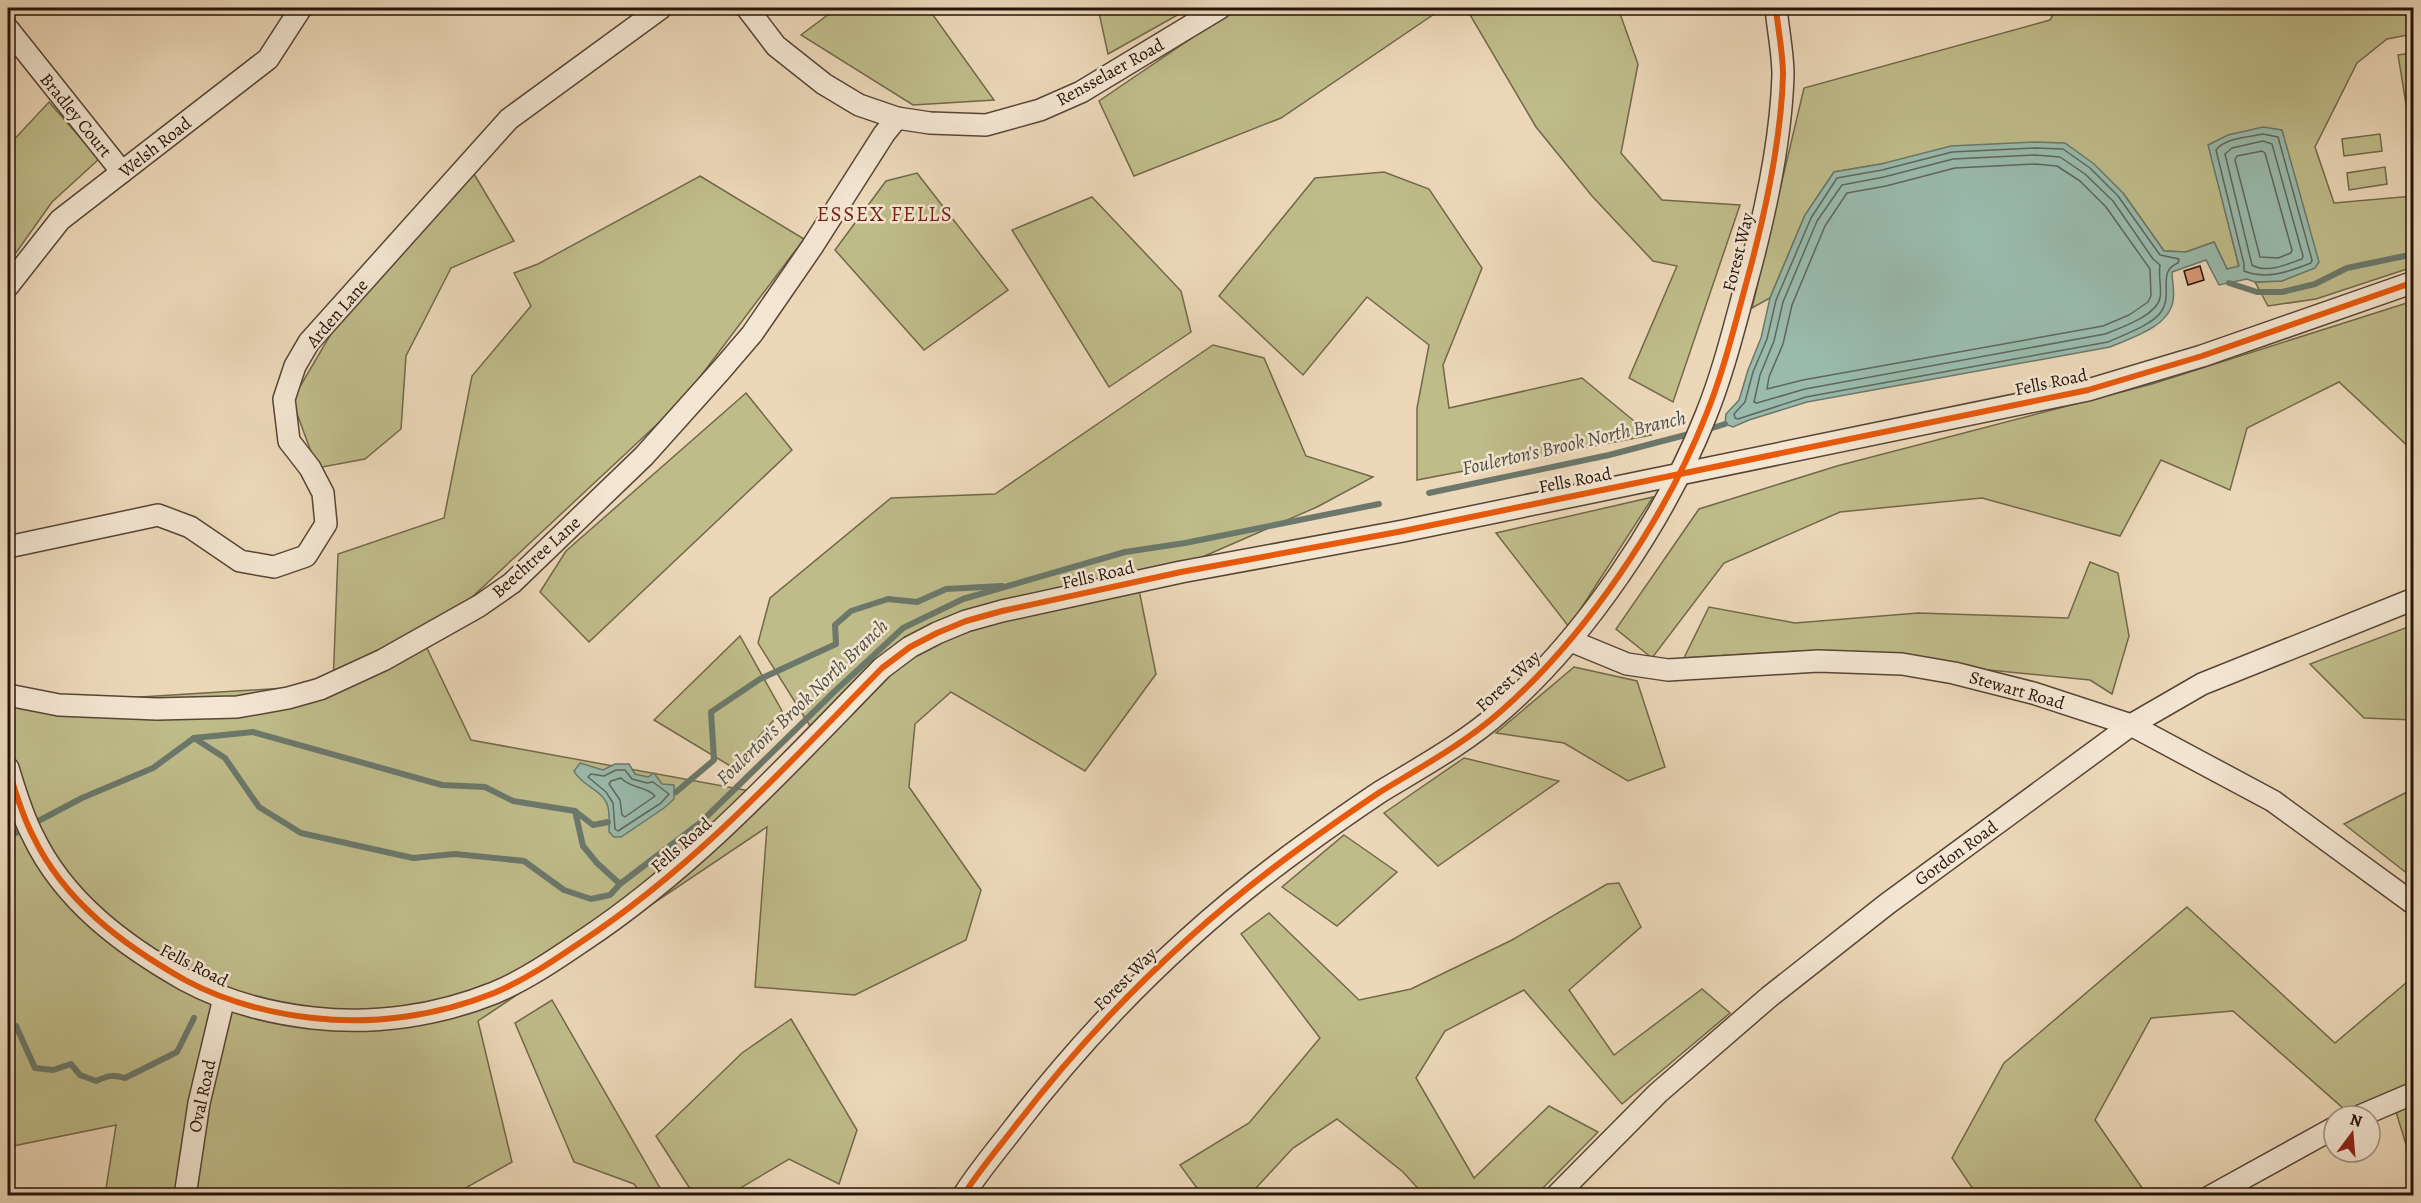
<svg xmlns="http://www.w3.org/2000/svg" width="2421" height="1203" font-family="Alegreya,serif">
  <rect width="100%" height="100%" fill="#ecd8b9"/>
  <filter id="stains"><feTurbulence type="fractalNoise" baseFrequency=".00333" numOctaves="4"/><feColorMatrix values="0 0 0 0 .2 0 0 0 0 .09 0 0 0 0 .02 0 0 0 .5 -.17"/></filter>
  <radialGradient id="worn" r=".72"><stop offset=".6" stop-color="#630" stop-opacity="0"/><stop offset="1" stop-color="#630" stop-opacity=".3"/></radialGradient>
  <g fill="#bfbc8a" stroke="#72684a" stroke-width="1.5">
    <polygon points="837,8 928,8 994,100 913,105 801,35"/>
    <polygon points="1098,8 1190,8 1108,54"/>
    <polygon points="1236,8 1443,8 1281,118 1134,176 1099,101"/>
    <polygon points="1466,8 1618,8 1638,64 1621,153 1662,200 1740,205 1673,402 1629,378 1677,266 1653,261 1592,196 1536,127"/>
    <polygon points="2057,8 2413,8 2413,34 2387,39 2357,63 2315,147 2334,203 2413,196 2413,267 2316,299 2268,306 2255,282 2282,281 2209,145 2239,267 2227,269 2214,242 2186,252 2164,251 2123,193 1881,164 1834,172 1805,215 1770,298 1752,308 1804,88 2050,20"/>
    <polygon points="2413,53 2413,121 2409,122 2398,55"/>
    <polygon points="49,102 99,159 52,202 8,264 8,146"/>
    <polygon points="2380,134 2382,151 2344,156 2342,139"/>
    <polygon points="2385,167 2387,184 2349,190 2347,173"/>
    <polygon points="1384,172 1429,189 1482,268 1443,365 1449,408 1582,378 1651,435 1417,480 1417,408 1429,345 1367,297 1303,375 1219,296 1315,178"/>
    <polygon points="917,173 1008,290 924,350 835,250 886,181"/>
    <polygon points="474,174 514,241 451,268 406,356 401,429 365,459 317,468 292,400 345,310"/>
    <polygon points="700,176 804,239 682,401 424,642 471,740 761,793 817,737 758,643 770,598 891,498 995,494 1213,345 1264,358 1306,456 1373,477 1317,507 1138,585 1156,674 1085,771 951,692 915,724 909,787 981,890 966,940 855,995 755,987 767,827 478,1021 512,1162 453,1195 105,1195 116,1125 8,1147 8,688 44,703 333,685 338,554 444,518 472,376 531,306 514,273 538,264"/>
    <polygon points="1092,197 1181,291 1191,332 1109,387 1012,230"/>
    <polygon points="2413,301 2413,451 2339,382 2247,428 2230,490 2161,460 2120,536 1982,498 1840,512 1724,563 1652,658 1616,629 1699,509 1837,466 2152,384"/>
    <polygon points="746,393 792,450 589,642 540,592 566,551"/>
    <polygon points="1653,497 1569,627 1496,533"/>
    <polygon points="2090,562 2118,573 2129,636 2112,694 2090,680 1798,651 1684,658 1709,607 1795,623 1918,613 2068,618"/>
    <polygon points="2413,625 2413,720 2364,718 2310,664"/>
    <polygon points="740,636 782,711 732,767 654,720"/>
    <polygon points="1574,667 1637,681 1665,767 1628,781 1564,743 1496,733"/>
    <polygon points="1464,758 1559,781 1438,866 1384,813"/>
    <polygon points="2413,789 2413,878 2344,824"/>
    <polygon points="1344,835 1397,872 1337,926 1282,887"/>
    <polygon points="1619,883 1641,927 1569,990 1614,1055 1702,989 1730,1013 1622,1104 1524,990 1445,1031 1416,1078 1474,1178 1549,1106 1598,1132 1536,1195 1424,1195 1403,1172 1337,1119 1293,1148 1256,1188 1260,1195 1202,1195 1180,1165 1249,1123 1320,1038 1241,934 1269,913 1359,1000 1411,989 1512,940 1607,884"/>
    <polygon points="2187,907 2335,1043 2413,977 2413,1167 2392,1099 2352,1116 2233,1011 2151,1018 2095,1120 2147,1195 1977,1195 1952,1158 2004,1063"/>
    <polygon points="552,1000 664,1195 642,1195 634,1184 574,1162 515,1023"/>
    <polygon points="791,1019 857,1130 839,1184 789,1159 729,1195 694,1195 656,1136 742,1053"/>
  </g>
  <g fill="#99baac" stroke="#6b786b" stroke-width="1.5">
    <path d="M 2263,127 L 2282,130 L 2319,262 L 2315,268 L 2282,281 L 2255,282 L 2247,279 L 2219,285 L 2206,260 L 2172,272 C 2172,281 2175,291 2173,301 C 2169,327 2131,338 2110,347 L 1807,402 L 1749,420 L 1733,427 L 1725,424 L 1726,414 L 1739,400 L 1748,370 L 1761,338 L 1770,298 L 1805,215 L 1834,172 L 1881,164 L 1951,146 L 2035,142 L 2065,143 L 2094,164 L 2123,193 L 2164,251 L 2186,252 L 2214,242 L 2227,269 L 2239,266 L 2208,145 L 2228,135 Z"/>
    <path d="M 580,763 L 603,770 L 615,764 L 629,764 L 635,774 L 648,777 L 654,773 L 662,784 L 674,785 L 674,799 L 664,808 L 621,837 L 614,837 L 609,832 C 609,824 610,815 608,807 C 604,790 581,786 574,771 Z"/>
  </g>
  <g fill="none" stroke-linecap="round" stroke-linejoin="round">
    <g stroke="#5f675b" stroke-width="1.5">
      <path d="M 2263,134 L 2278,137 L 2312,260 L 2311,263 C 2288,272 2267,280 2244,271 L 2244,264 L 2216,150 C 2225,138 2248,137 2263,134 Z"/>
      <path d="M 2263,141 L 2272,144 L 2303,256 L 2302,259 C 2287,264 2267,274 2252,265 L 2225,154 L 2232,148 Z"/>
      <path d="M 2035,148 L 2063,149 L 2090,168 L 2118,196 L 2160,255 L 2179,259 L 2178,263 C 2156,272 2174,294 2161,312 C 2152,325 2123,335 2108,342 L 1806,397 L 1738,419 L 1735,418 L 1734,414 L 1745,402 L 1753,372 L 1767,339 L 1776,300 L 1811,218 L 1837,178 L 1882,170 L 1952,152 Z"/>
      <polygon points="2262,151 2265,153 2292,250 2291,253 2278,258 2260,257 2235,160 2237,156"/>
      <path d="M 2035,155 L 2060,157 L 2085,174 L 2113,201 L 2153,259 L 2160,265 C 2158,276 2162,288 2160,298 C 2156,316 2120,328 2105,334 L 1805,389 L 1757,403 L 1754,402 L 1760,375 L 1774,341 L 1783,302 L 1817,221 L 1842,185 L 1884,177 L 1953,159 Z"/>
      <polygon points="2035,164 2057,166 2080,181 2106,207 2150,269 2151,296 2148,302 2129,315 2103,326 1803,380 1767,389 1769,377 1783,344 1792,305 1825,226 1847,193 1886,186 1955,168"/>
      <polygon points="616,770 625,770 632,779 647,783 653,782 669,794 661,803 618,831 615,829 613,803 606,792 588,777 591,774 604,776"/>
      <path d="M 621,778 C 631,789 647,786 655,796 L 625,817 L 622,815 L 620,800 L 609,784 L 611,781 Z"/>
    </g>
    <g stroke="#6b786b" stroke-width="6">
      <polyline points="2229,283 2257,292 2282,292 2315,284 2347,268 2414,254"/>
      <polyline points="1706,430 1725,424"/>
      <polyline points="1429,493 1609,455 1693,433"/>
      <polyline points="194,738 225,758 259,807 301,833 413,858 455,854 524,861 564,890 591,899 610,895 620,884"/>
      <polyline points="676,792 714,760 711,712 760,679 836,644 835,625 851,611 888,599 917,602 946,589 1002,586"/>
      <polyline points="575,811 593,825 608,822"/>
      <polyline points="8,837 82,798 153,768 194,738 253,732 442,785 485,787 513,801 575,811 583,846 597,863 620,884 700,823 834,692 903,628 963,599 1125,552 1185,543 1379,504"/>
      <path d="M 8,1024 L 16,1026 L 35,1068 L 53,1070 L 71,1064 L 80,1075 L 96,1081 C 107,1076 113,1074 125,1078 L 177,1052 L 194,1018"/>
    </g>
  </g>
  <polygon fill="#df9977" stroke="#25140a" stroke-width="1.5" points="2200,266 2204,280 2188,285 2184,271"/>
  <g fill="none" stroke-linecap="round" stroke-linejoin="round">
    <g stroke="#574536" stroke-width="24">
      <g id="minor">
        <polyline points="747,8 776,46 824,84 859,105 897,118 930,123 986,125 1040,110 1081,92 1220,8"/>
        <polyline points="8,29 122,172"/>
        <polyline points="8,286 60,220 268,59 301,8"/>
        <polyline points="8,547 158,515 190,527 240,561 274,567 306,556 326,524 323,493 310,468 289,441 284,399 295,366 309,342 509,119 661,8"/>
        <polyline points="1571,641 1627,664 1668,670 1818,661 1902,664 1954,673 2033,693 2131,725 2273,801 2414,904"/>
        <polyline points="8,695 59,705 157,709 237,707 288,698 320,689 383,660 479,606 512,583 644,456 722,369 752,334 812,247 884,134 897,118"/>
        <path d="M 8,768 C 15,791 22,815 33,836 C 64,901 123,945 185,980 C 224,1001 269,1013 313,1018 C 373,1025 437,1016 494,993 C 525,980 553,961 581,942 C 695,867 787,765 882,668 L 910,647 L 937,633 L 966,621 L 1002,611 L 1181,572 L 1403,531 L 2088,390 L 2202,356 L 2414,282"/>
        <polyline points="2360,1116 2414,1093"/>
        <polyline points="185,1196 199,1103 224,998"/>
        <path d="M 963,1196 C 978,1172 996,1151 1013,1129 C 1095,1022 1191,927 1300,848 C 1326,829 1353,810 1380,792 C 1421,767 1465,743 1500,712 C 1585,638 1665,519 1706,415 C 1723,373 1734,328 1746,284 C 1764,219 1781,143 1783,75 C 1783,53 1778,30 1776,8"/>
        <polyline points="1556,1196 1658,1093 1769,997 1887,904 2131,725 2202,684 2414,599"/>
        <polyline points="2211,1196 2334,1128"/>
      </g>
    </g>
    <use href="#minor" stroke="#f3e6d2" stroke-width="21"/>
    <g stroke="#f3e6d2" stroke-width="10">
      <g id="cycleway">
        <path d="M 8,768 C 15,791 22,815 33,836 C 64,901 123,945 185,980 C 224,1001 269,1013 313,1018 C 373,1025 437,1016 494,993 C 525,980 553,961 581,942 C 695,867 787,765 882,668 L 910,647 L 937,633 L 966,621 L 1002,611 L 1181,572 L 1403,531 L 2088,390 L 2202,356 L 2414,282"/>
        <path d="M 963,1196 C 978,1172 996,1151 1013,1129 C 1095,1022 1191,927 1300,848 C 1326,829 1353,810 1380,792 C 1421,767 1465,743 1500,712 C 1585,638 1665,519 1706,415 C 1723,373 1734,328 1746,284 C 1764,219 1781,143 1783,75 C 1783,53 1778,30 1776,8"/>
      </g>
    </g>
    <use href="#cycleway" stroke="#e8590c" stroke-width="6"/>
  </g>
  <g text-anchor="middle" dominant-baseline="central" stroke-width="5" stroke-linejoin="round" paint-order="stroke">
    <g font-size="18" fill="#25140a" stroke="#f3e6d2">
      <text transform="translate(1110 72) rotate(-29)">Rensselaer Road</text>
      <text transform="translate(76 115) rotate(51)">Bradley Court</text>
      <text transform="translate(155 147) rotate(-38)">Welsh Road</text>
      <text transform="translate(1738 252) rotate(-76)">Forest Way</text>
      <text transform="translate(337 313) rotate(-49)">Arden Lane</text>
      <text transform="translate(2051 382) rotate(-12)">Fells Road</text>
      <text transform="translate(1575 480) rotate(-11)">Fells Road</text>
      <text transform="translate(536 557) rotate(-42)">Beechtree Lane</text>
      <text transform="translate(1098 575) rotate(-13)">Fells Road</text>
      <text transform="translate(1508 681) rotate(-43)">Forest Way</text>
      <text transform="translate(2017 690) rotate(16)">Stewart Road</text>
      <text transform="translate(681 845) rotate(-41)">Fells Road</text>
      <text transform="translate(1956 853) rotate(-36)">Gordon Road</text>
      <text transform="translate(194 965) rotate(27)">Fells Road</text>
      <text transform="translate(1125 979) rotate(-45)">Forest Way</text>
      <text transform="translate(202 1096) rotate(-78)">Oval Road</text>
    </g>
    <g font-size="20" font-style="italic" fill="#4e4e43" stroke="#f3e6d2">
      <text transform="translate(1574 443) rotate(-13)">Foulerton's Brook North Branch</text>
      <text transform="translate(802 702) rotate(-44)">Foulerton's Brook North Branch</text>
    </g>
    <g font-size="21" letter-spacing="1.5" fill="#7a1f14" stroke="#f3e6d2">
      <text x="885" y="214">ESSEX FELLS</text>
    </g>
  </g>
  <rect width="2421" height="1203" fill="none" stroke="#ecd8b9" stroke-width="30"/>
  <rect x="9" y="9" width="2403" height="1185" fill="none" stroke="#25140a" stroke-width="3"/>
  <rect x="15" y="15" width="2391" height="1173" fill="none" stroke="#25140a" stroke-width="1.5"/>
  <g transform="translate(2352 1134) rotate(16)"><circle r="28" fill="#f3e6d2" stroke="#a19282" stroke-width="1.5"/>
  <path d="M0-4.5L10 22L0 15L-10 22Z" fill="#8f2418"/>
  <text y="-9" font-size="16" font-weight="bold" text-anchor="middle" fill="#25140a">N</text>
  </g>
  <rect width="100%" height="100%" filter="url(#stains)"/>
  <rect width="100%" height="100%" fill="url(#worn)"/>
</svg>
